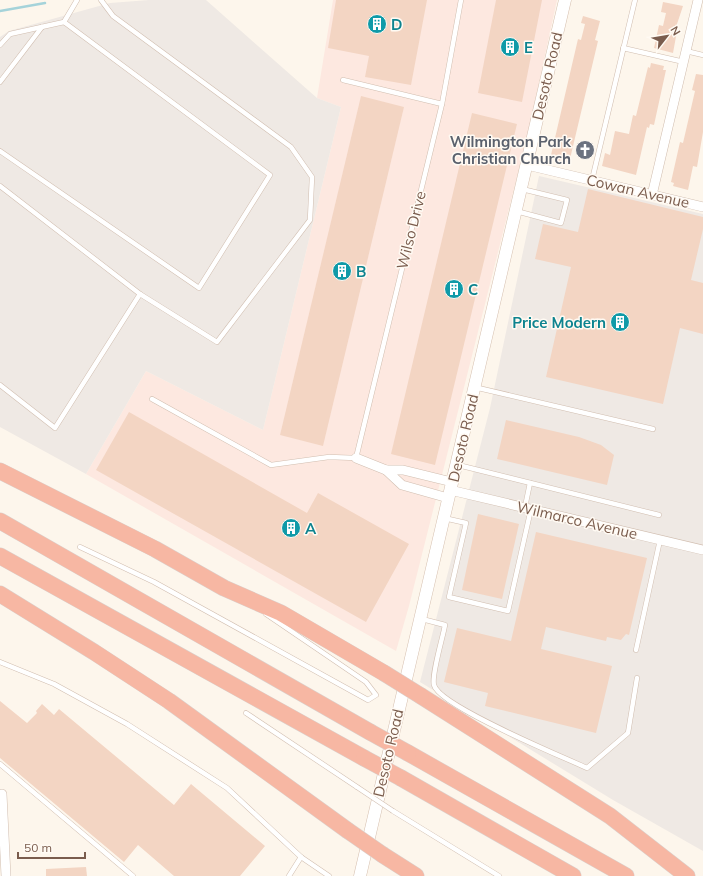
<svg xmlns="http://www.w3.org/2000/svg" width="703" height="876" font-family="Mulish,sans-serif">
  <rect width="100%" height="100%" fill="#fdf6ec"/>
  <polygon fill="#fde8e0" points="333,0 557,0 529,129 409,606 396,651 86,474 146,371 263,430 341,107 317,98"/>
  <g fill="#efe9e4">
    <polygon points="149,0 206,0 317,98 341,107 263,430 146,371 86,474 0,427 0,37 9,31 110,3"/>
    <polygon points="539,176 703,214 703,851 613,800 420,682 490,408"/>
  </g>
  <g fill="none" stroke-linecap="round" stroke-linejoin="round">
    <polyline stroke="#a5d3da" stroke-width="2.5" points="0,11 45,3"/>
  </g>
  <g fill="#f3d5c3">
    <polygon points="336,0 427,0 411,85 365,77 369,56 328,48"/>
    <polygon points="496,0 542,0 522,102 478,93"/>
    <polygon points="663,2 683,6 675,30 677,31 673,53 654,48 659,25 663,26 666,13 661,12"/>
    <polygon points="583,16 600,21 595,40 598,41 569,163 553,159 554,156 551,155 578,39 581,40 585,24 581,23"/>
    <polygon points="651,63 664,66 663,70 666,70 654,125 650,124 649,128 647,127 636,175 602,166 605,153 610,155 615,131 629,134 633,115 636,116 648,67 650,68"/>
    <polygon points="696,74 703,75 703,132 697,167 693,166 688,190 673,186 674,183 671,182 680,142 683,143 695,91 692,90"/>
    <polygon points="361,96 404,107 323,446 280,435"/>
    <polygon points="472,113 517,124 435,465 391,454"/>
    <polygon points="588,189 703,217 703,229 691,280 703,283 703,334 680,328 663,404 546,377 571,267 535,259 543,224 578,232"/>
    <polygon points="129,412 307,513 318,493 409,544 366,622 96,470"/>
    <polygon points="506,420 579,437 601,445 614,455 607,485 497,459"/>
    <polygon points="478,514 519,524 502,599 462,590"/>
    <polygon points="536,532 647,558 629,635 626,634 621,640 607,637 606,641 546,627 541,649 612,666 596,733 485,706 488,693 444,682 457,628 511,641"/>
    <polygon points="0,701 27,723 37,713 36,711 42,704 54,715 59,709 174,805 191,784 265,846 240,876 174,876 138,845 124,862 0,758"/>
    <polygon points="86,867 87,876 46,876 46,869"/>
  </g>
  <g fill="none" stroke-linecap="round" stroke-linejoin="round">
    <g stroke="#d1beb0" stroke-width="5.5">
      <g id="lane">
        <polyline points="64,22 77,0"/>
        <polyline points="0,45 10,34 64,22 270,175 199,288 0,151"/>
        <polyline points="623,48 684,62"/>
        <polyline points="686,51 703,55"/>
        <polyline points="343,80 442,104"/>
        <polyline points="0,82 42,27"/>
        <polyline points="592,180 635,0"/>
        <polyline points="0,186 140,294"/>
        <polyline points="516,211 561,223 567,200 522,189"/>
        <polyline points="0,385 55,428 140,294 217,342 310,220 312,177 291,147 113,16 101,0"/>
        <polyline points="474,387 653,429"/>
        <polyline points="152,399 271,465 329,457 356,458 442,104 461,0"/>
        <polyline points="458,465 659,515"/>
        <polyline points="525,507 530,483"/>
        <polyline points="444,518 466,523 449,597 508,611 531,509"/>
        <polyline points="80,547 154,582 368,700 376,695 366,682 266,614"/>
        <path d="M 422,619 L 445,625 C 443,637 431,676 434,685 C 439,706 563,757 587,768 L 628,733 L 637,678"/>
        <polyline points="636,650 660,540"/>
        <polyline points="0,662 54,684 127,724 227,788 301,857 329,876"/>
        <polyline points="246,713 357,787"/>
        <polyline points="0,764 133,876"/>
        <polyline points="393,811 499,876"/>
        <polyline points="289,876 301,857"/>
      </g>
    </g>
    <g stroke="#d1beb0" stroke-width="10">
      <g id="street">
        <polyline points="527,165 703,207"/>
        <polyline points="652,195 698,0"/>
        <polyline points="356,458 386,470 402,485 448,498"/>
        <polyline points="386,470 403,470 452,482"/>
        <polyline points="450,490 703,550"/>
        <polyline points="2,794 6,876"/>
      </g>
    </g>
    <g stroke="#d6c0b0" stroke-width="13">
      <polyline id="secondary" points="360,876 565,0"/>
    </g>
    <g stroke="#dad1cd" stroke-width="17">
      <g id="highway">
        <polyline points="0,471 155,549 224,588 281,613 384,673"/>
        <polyline points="0,521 370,732"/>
        <polyline points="0,556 364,758"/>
        <polyline points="0,594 94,652 169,701 347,830"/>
        <polyline points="421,696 610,816 687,876"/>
        <polyline points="408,753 626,876"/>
        <polyline points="401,778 573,876"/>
        <polyline points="383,855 416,876"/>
      </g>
    </g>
    <use href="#lane" stroke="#fff" stroke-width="4.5"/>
    <use href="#street" stroke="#fff" stroke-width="9"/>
    <use href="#secondary" stroke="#fff" stroke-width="12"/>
    <use href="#highway" stroke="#f7b7a3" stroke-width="16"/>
    <g stroke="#d1beb0" stroke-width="5.5" stroke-linecap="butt">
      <polyline id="lane-bridge" points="357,787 393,811"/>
    </g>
    <g stroke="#dad1cd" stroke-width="17" stroke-linecap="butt">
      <g id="highway-bridge">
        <polyline points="384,673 421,696"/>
        <polyline points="370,732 408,753"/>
        <polyline points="364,758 401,778"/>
        <polyline points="347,830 383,855"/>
      </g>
    </g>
    <use href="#lane-bridge" stroke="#fff" stroke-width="4.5"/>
    <use href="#highway-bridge" stroke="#f7b7a3" stroke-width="16"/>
  </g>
  <defs>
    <g id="building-disc" transform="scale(1)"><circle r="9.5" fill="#0f9aa8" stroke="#fffaf3"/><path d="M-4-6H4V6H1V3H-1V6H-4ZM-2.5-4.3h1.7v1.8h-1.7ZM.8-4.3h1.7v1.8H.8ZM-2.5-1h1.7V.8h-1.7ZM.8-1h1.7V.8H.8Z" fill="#fff"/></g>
    <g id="church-disc" transform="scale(1)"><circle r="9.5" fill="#6b7280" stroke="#fffaf3"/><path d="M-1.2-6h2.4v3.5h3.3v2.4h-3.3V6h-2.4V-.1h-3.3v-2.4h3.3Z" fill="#fff"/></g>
  </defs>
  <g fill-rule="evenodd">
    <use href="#building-disc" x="377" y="24"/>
    <use href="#building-disc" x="510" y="47"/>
    <use href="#church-disc" x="585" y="150"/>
    <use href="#building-disc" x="342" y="271"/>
    <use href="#building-disc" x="454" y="289"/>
    <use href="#building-disc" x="620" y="322"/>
    <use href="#building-disc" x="291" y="528"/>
  </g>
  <g text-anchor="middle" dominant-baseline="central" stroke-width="3" stroke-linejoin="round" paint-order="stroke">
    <g font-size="15" font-weight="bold" fill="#0d838f" stroke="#fffaf3" text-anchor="start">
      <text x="391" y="24">D</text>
      <text x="524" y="47">E</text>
      <text x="356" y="271">B</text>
      <text x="468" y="289">C</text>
      <text x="606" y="322" text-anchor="end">Price Modern</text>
      <text x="305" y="528">A</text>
    </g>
    <g font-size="15" fill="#7a5c4d" stroke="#fffaf3">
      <text transform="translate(547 76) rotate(-77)">Desoto Road</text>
      <text transform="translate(638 191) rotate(13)">Cowan Avenue</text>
      <text transform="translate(411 230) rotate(-76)">Wilso Drive</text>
      <text transform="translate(463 438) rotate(-77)">Desoto Road</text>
      <text transform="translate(577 520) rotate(13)">Wilmarco Avenue</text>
      <text transform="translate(388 753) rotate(-77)">Desoto Road</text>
    </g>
    <g font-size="15" font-weight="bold" fill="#5b616d" stroke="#fffaf3" text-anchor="end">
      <text x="571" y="141">Wilmington Park<tspan x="571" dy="17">Christian Church</tspan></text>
    </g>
  </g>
  <g transform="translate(667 36) rotate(59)" stroke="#fffaf3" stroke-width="3" paint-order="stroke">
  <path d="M0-3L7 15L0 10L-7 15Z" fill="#7a5c4d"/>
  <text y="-6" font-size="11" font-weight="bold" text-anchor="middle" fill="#7a5c4d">N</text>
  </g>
  <path d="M18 852v6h67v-6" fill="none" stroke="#7a5c4d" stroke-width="2"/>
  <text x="24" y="852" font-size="12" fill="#7a5c4d" stroke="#fffaf3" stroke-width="3" paint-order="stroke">50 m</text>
</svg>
